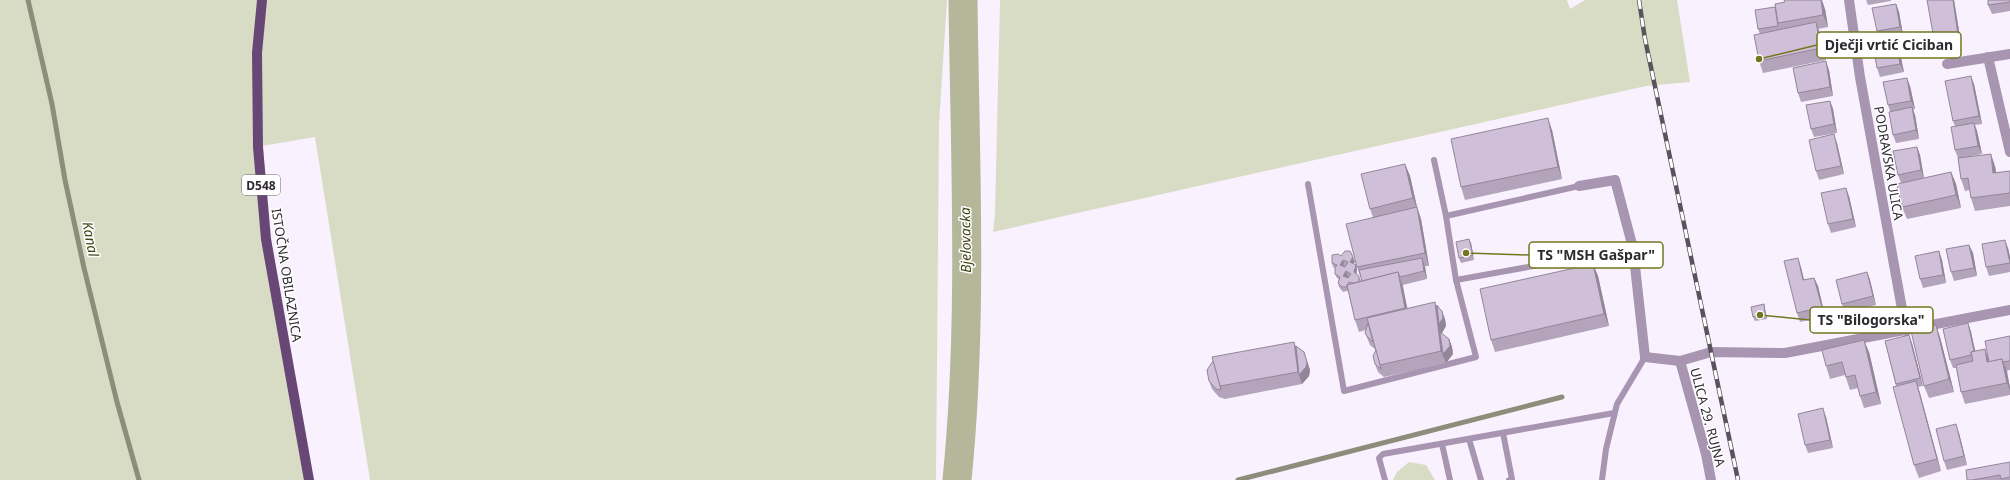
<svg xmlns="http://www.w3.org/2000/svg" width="2010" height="480" font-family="'Noto Sans',sans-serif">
  <rect width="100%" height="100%" fill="#faf1fe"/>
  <g fill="#d9dcc4">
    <polygon points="0,0 947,0 939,124 936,480 370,480 315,137 262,146 261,184 309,480 0,480"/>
    <polygon points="1000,0 1567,0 1570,9 1585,0 1677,0 1690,82 1646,86 993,232 995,214"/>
    <polygon points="1409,462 1426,465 1435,480 1393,480 1397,472"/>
  </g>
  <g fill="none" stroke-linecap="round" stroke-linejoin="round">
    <g stroke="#8c8d7a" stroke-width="5">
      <polyline points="28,0 52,104 65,180 84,268 117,402 139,480"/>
      <polyline points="1238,480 1562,397"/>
    </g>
    <path stroke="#b4b79a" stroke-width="29" d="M 957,480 C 973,321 965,160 963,0"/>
    <g stroke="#a895b1" stroke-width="6">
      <polyline points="1434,160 1446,216"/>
      <polyline points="1308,184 1344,391 1476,357 1456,280 1633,248"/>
      <polyline points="1456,280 1446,216 1579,186"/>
      <polyline points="1503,433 1512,479 1509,480"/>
      <polyline points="1469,439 1481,480"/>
      <polyline points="1442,444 1450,480"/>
      <polyline points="1385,480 1379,458 1383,454 1614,413"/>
      <polyline points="1602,480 1606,449 1617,404 1645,357"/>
    </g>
    <g stroke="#a895b1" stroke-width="10">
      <polyline points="1849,0 1860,77 1906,331"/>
      <polyline points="1988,57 2010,152"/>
      <polyline points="1947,64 2010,54"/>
      <polyline points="1579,186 1615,180 1633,248 1645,357 1680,361 1711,352 1785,353 2010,310"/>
      <polyline points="1680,361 1706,454 1711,480"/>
    </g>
    <polyline stroke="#684777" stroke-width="10" points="262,0 257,53 258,147 266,239 309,480"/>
    <g stroke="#59545b" stroke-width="4.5">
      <polyline id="rail" points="1639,0 1645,39 1738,480"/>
    </g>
    <use href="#rail" stroke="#fff" stroke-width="3" stroke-dasharray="9" stroke-linecap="butt"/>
  </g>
  <g fill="#b3a4bb">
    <polygon points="1866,0 1891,0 1891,1 1868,5"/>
    <polygon points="1954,0 1961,43 1937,48 1934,39"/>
    <polygon points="2010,0 2010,11 1992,14 1988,5"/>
    <polygon points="1785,2 1825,9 1828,27 1818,29 1820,34 1826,60 1763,73 1759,61 1760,34 1758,29 1775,7"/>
    <polygon points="1896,4 1899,12 1903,35 1880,40 1877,31"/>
    <polygon points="1896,40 1899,49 1904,72 1880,77 1877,68"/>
    <polygon points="1829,70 1833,96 1801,102 1798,93"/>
    <polygon points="1974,84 1982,124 1975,125 1977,131 1982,154 1971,156 1995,166 1996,173 2010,171 2010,206 1975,211 1971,198 1970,190 1965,191 1961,179 1958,158 1955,150 1955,126 1953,121"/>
    <polygon points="1910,86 1915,109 1913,110 1915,115 1919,139 1896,143 1893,135 1890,111 1888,105"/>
    <polygon points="1830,101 1833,109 1837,133 1814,137 1811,129"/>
    <polygon points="1552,130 1562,179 1465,200 1461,187"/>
    <polygon points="1837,143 1844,174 1819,180 1816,171"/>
    <polygon points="1917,147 1920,155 1924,178 1951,172 1956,184 1961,208 1907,219 1902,207 1901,183 1898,175"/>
    <polygon points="1405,164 1410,176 1417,207 1421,219 1429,266 1425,266 1427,279 1403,285 1407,309 1438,305 1445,319 1446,326 1442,333 1442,334 1449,339 1452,347 1453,354 1446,363 1384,377 1378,372 1375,364 1375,349 1370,345 1365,333 1366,330 1359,332 1355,320 1348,291 1347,291 1343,292 1339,287 1338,283 1339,279 1337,278 1335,274 1335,268 1333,267 1332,263 1341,256 1355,262 1353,264 1357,269 1356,274 1361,280 1361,281 1362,281 1357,267 1373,217 1370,209"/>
    <polygon points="1849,196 1856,227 1831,233 1828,224"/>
    <polygon points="1469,239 1471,243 1474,260 1461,263 1459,258"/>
    <polygon points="1969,245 1973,253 1977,276 1954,281 1951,272"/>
    <polygon points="2008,248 2010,257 2010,272 1989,276 1986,267"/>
    <polygon points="1939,251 1942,260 1946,283 1923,288 1920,279"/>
    <polygon points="1593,264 1598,276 1609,326 1495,352 1491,340"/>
    <polygon points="1801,267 1804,280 1814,278 1818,286 1825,316 1800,322 1797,313"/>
    <polygon points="1867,272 1870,280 1876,305 1845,313 1842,304"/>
    <polygon points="1764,304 1767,319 1755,321 1753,317"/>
    <polygon points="1968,323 1971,332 1975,351 1985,349 1989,360 2010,336 2010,370 2006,371 2010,388 2010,395 1965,404 1961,392 1956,368 1953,368 1950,360"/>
    <polygon points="1940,337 1954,392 1929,398 1924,386"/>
    <polygon points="1885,341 1912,343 1923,386 1918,387 1941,471 1919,478 1914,465 1896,386"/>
    <polygon points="1304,352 1310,370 1309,376 1302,384 1225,399 1219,397 1212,389 1209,381"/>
    <polygon points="1869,352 1881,404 1864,408 1860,396 1858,388 1850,390 1845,375 1830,379 1826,366"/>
    <polygon points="1826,417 1833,448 1808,453 1805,445"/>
    <polygon points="1959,433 1967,465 1947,470 1944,461"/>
    <polygon points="2010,462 2010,480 1967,480"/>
  </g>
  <g fill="#928698">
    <polygon points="1821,0 1822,0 1825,9 1828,27 1823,15"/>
    <polygon points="1953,0 1954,0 1961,43 1958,35"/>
    <polygon points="1896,4 1899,12 1903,35 1900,27"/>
    <polygon points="1816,22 1820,34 1826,60 1821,48"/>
    <polygon points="1896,40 1899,49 1904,72 1900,64"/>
    <polygon points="1826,61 1829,70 1833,96 1830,87"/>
    <polygon points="1971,76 1974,84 1982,124 1979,116"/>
    <polygon points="1907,78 1910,86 1915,109 1911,101"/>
    <polygon points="1830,101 1833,109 1837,133 1834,124"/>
    <polygon points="1912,107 1915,115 1919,139 1916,130"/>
    <polygon points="1548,118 1552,130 1562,179 1558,167"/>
    <polygon points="1974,123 1977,131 1982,154 1978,146"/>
    <polygon points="1834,134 1837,143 1844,174 1841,166"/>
    <polygon points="1917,147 1920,155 1924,179 1921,170"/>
    <polygon points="1991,154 1995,166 1998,185 1993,173"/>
    <polygon points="1405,164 1410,176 1417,207 1421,219 1429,266 1425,253 1417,209 1413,198"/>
    <polygon points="1951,172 1956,184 1961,208 1956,195"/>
    <polygon points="1846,188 1849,196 1856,227 1853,219"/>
    <polygon points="1469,239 1471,243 1474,260 1473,255"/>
    <polygon points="2005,240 2008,248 2010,257 2010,264"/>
    <polygon points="1969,245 1973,253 1977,276 1974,268"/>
    <polygon points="1939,251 1942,260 1946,283 1943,275"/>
    <polygon points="1353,257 1355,262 1351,266 1350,262"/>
    <polygon points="1422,258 1425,267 1427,279 1424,271"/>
    <polygon points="1798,258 1801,267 1806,289 1803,280"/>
    <polygon points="1343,260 1344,264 1341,269 1340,265"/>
    <polygon points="1593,264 1598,276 1609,326 1604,314"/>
    <polygon points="1356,265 1357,269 1356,277 1354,272"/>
    <polygon points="1346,271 1348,276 1345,280 1343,276"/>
    <polygon points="1398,272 1402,284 1410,320 1405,308"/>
    <polygon points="1867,272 1870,280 1876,305 1873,296"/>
    <polygon points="1814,278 1818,286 1825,316 1822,307"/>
    <polygon points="1435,302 1440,314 1442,311 1445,319 1446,326 1442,333 1444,352 1449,339 1452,347 1453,354 1446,363 1441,351"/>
    <polygon points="1764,304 1767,319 1765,314"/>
    <polygon points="1968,323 1971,332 1978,363 1974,355"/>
    <polygon points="1936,325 1940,337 1954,392 1949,379"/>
    <polygon points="1909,335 1912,343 1923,386 1920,378"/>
    <polygon points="1864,340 1869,352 1881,404 1876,392"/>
    <polygon points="1294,342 1299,354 1304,352 1310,370 1309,376 1302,384 1298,372"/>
    <polygon points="1985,349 1989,361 1987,362"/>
    <polygon points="2002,359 2007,371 2010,388 2010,391 2007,383"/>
    <polygon points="1916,381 1920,393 1941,471 1937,459"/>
    <polygon points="1823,408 1826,417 1833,448 1830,440"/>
    <polygon points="1956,424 1959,433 1967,465 1964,456"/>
  </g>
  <g fill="#d0bfd9" stroke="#928698" fill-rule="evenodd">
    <polygon points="1784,0 1821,0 1823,15 1778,23 1775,4 1785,2"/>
    <polygon points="1927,0 1953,0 1958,35 1934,39"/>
    <polygon points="1988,0 2010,0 2010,2 1988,5"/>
    <polygon points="1896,4 1900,27 1877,31 1872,8"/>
    <polygon points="1775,7 1778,26 1758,29 1755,10"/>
    <polygon points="1816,22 1821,48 1759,61 1754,35"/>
    <polygon points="1896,40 1900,64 1877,68 1873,45"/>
    <polygon points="1826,61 1830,87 1798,93 1793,68"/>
    <polygon points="1971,76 1979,116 1953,121 1945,81"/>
    <polygon points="1907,78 1911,101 1888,105 1883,82"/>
    <polygon points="1830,101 1834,124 1811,129 1806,105"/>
    <polygon points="1912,107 1916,130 1893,135 1889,112"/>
    <polygon points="1548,118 1558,167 1461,187 1451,139"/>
    <polygon points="1974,123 1978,146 1955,150 1951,127"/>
    <polygon points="1834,134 1841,166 1816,171 1809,140"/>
    <polygon points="1917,147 1921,170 1898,175 1893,151"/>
    <polygon points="1991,154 1993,173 2010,171 2010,193 1971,198 1968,178 1961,179 1958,158"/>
    <polygon points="1405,164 1413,198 1370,209 1361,174"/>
    <polygon points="1951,172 1956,195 1902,207 1897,184"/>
    <polygon points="1846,188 1853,219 1828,224 1821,193"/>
    <polygon points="1417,207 1425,253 1357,267 1346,224"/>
    <polygon points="1469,239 1473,255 1459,258 1456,242"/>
    <polygon points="2005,240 2010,263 1986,267 1982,244"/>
    <polygon points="1969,245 1974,268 1951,272 1946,249"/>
    <path d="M 1345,251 L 1350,251 L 1353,257 L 1350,262 L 1356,265 L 1354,272 L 1359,276 L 1359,281 L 1358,282 L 1353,283 L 1349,282 L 1347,285 L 1346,287 L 1342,287 L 1338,283 L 1340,277 L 1335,274 L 1335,268 L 1337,265 L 1332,263 L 1332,255 L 1338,254 L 1341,256 ZM 1343,260 L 1348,262 L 1345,267 L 1340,265 ZM 1346,271 L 1351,274 L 1348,278 L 1343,276 Z"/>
    <polygon points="1939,251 1943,275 1920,279 1915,256"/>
    <polygon points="1422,258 1424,271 1400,277 1398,272 1362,281 1359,270"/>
    <polygon points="1798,258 1803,280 1814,278 1822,307 1797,313 1784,261"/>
    <polygon points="1593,264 1604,314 1491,340 1480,289"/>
    <polygon points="1398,272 1405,308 1355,320 1347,285"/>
    <polygon points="1867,272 1873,296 1842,304 1836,280"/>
    <polygon points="1435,302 1441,351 1380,365 1367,318"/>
    <polygon points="1764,304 1765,314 1753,317 1751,307"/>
    <polygon points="1437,306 1442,311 1443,318 1439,324"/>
    <polygon points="1368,323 1373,342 1367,336 1365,333"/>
    <polygon points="1968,323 1974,351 1971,352 1971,355 1950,360 1943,329"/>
    <polygon points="1936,325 1949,379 1924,386 1911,331"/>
    <polygon points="1440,332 1449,339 1450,346 1443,354"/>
    <polygon points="1909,335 1920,378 1896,384 1885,341"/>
    <polygon points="2010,336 2010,361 2003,362 2002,359 1989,362 1985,341"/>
    <polygon points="1864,340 1876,392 1860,396 1855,375 1846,377 1842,362 1826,366 1822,350"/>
    <polygon points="1294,342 1298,372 1220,386 1212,357"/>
    <polygon points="1296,346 1304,352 1307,362 1306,367 1299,375"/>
    <polygon points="1985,349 1987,362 2002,359 2007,383 1961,392 1956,365 1973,361 1971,352"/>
    <polygon points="1376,350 1380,365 1381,369 1375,364 1373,356"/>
    <polygon points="1213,361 1220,386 1221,390 1216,389 1209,381 1207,370"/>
    <polygon points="1916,381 1937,459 1914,465 1893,387"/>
    <polygon points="1823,408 1830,440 1805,445 1798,414"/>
    <polygon points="1956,424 1964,456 1944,461 1936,429"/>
    <polygon points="2010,462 2010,477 2001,479 2000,475 1972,480 1967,480 1966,470"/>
  </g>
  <g text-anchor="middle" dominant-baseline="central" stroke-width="3" stroke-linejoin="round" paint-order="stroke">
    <rect fill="#fff" stroke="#6d6a6e" stroke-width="1" x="242" y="175" width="38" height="20" rx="3"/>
    <g font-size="12" font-weight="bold" fill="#2e2a30">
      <text x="261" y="185">D548</text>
    </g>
    <g font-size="13" fill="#2e2a30" stroke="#fff">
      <text transform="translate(1889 163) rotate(80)">PODRAVSKA ULICA</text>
      <text transform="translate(287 275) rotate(81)">ISTOČNA OBILAZNICA</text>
      <text transform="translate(1708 417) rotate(75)">ULICA 29. RUJNA</text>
    </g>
    <g font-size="14" font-style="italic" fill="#424513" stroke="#fff">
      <text transform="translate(91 239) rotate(79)">Kanal</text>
      <text transform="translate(965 240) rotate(-91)">Bjelovacka</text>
    </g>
  </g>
  <path fill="none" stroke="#72761e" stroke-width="1.5" d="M1759 59L1817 45M1466 253L1529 255M1760 315L1810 320"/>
  <g fill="#72761e" stroke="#fff" stroke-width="1.5">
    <circle cx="1759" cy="59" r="4"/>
    <circle cx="1466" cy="253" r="4"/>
    <circle cx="1760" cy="315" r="4"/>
  </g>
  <g fill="#fff" stroke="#72761e" stroke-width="1.5">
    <rect x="1817" y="32" width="144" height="26" rx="4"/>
    <rect x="1529" y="242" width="134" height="26" rx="4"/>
    <rect x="1810" y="307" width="123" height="26" rx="4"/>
  </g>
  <g font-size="14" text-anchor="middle" font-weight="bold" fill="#2e2a30">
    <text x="1889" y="50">Dječji vrtić Ciciban</text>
    <text x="1596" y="260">TS "MSH Gašpar"</text>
    <text x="1871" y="325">TS "Bilogorska"</text>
  </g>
</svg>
